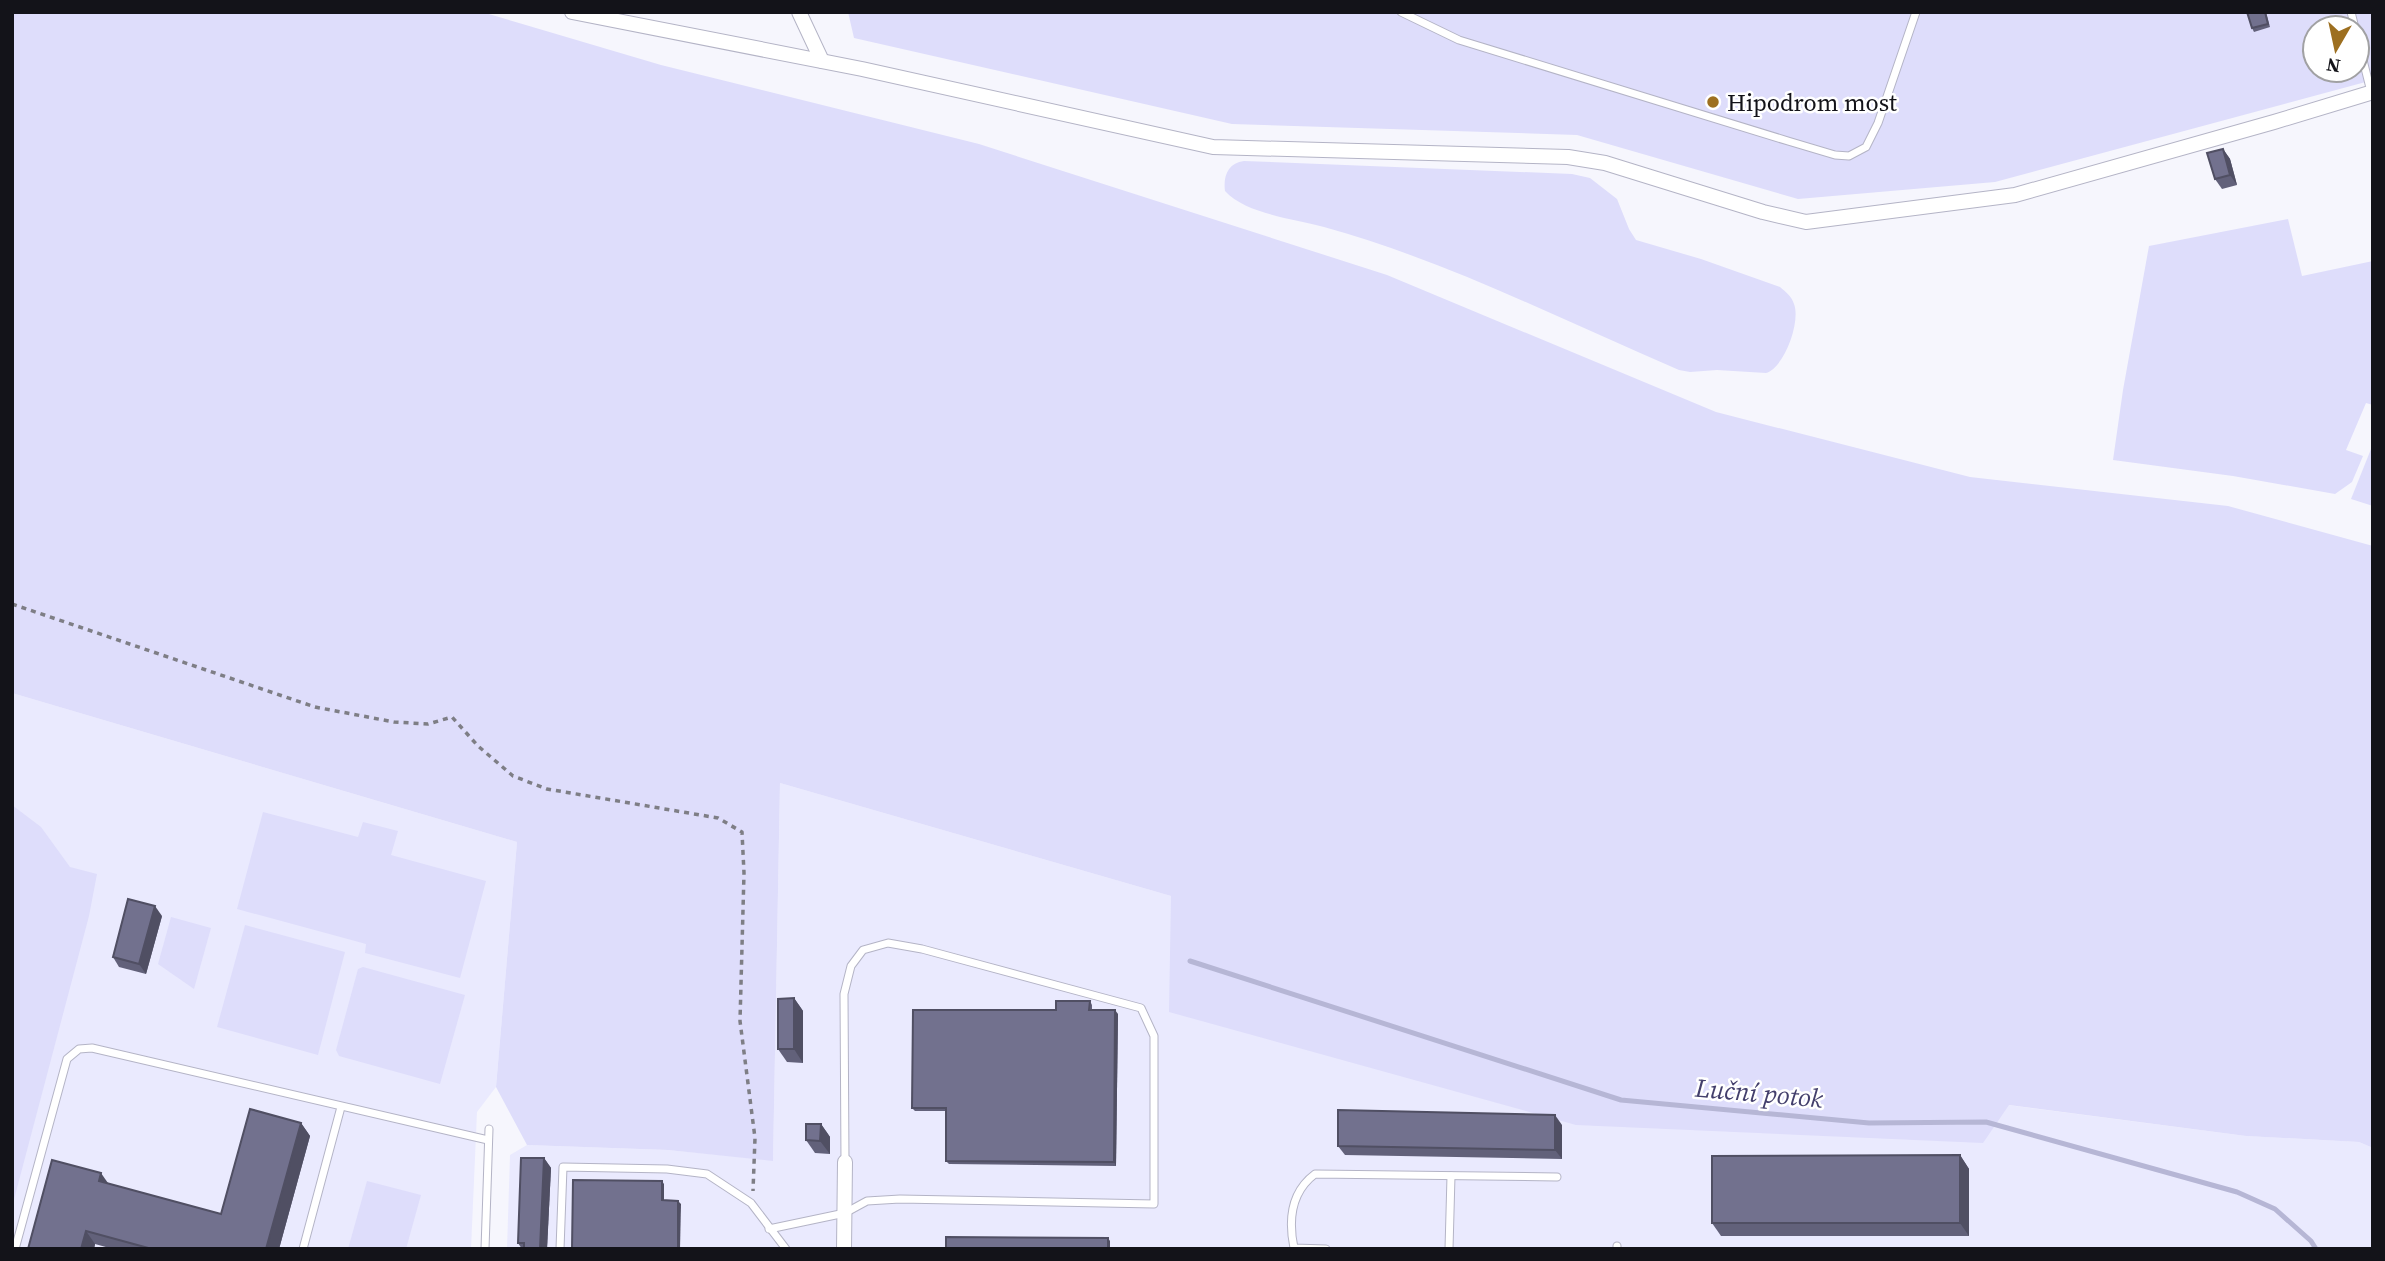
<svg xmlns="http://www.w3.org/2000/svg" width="2385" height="1261" font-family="'Source Serif 4',serif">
  <rect width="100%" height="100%" fill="#f6f6fd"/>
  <g fill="#eaeafe">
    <polygon points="12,693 517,842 496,1087 477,1112 471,1249 12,1249"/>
    <polygon points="780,783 1171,896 2008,1105 2246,1136 2359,1142 2373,1148 2373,1249 507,1249 510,1155 527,1145 668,1150 773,1160"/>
  </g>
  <g fill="#deddfb" fill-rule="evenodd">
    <polygon points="12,12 482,12 661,65 979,144 1387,275 1716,412 1970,477 2228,506 2373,546 2373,1148 2359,1142 2246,1136 2009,1105 1983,1143 1576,1125 1169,1012 1171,896 780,783 773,1161 668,1150 527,1145 496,1087 517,842 12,693"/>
    <path d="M 848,12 L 2373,12 L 2373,80 L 1995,182 L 1798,199 L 1577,135 L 1232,124 L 854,38 ZM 2315,28 L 2357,28 L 2357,70 L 2315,70 Z"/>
    <path d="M 1244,161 L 1572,174 L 1590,178 L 1617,199 L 1629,229 L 1636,240 L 1701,259 L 1780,287 C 1786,292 1792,297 1794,304 C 1801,322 1784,368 1766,373 L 1717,370 L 1690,372 L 1679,370 C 1562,320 1447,261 1324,227 C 1294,219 1246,214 1225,191 C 1223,176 1228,163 1244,161 Z"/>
    <polygon points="2288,219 2302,276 2373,261 2373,405 2366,403 2346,450 2363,456 2352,482 2335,494 2233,476 2113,460 2123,390 2149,246"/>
    <polygon points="2373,444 2373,506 2351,499"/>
    <polygon points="12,805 41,827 70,867 97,874 89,916 12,1207"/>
    <polygon points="263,812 358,837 363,822 398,831 391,855 486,881 460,978 365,953 366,944 237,909"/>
    <polygon points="171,917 211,928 194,989 158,964"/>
    <polygon points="245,925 345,952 318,1055 217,1027"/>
    <polygon points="363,967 465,995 440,1084 339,1056 336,1050 358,969"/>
    <polygon points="367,1181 421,1195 406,1249 348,1249"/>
  </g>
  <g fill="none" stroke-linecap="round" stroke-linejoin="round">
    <polyline stroke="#b6b6d5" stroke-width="5" points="1190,961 1621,1100 1869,1123 1986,1122 2237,1192 2275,1209 2311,1241 2316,1249"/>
    <g stroke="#b4b4c6" stroke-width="9">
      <g id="lane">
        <polyline points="1401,12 1459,40 1788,141 1835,155 1849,156 1866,147 1878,123 1916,12"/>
        <polyline points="2351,12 2355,28"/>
        <polyline points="2357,36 2371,92"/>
        <polyline points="769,1229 845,1213 867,1201 900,1199 1154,1204 1154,1036 1141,1008 922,949 888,943 863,950 851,966 844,994 845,1161"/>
        <polyline points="1617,1246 1617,1249"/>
        <polyline points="15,1249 67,1059 79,1049 92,1048 488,1140"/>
        <polyline points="303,1249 341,1107"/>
        <polyline points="485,1249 489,1129"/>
        <polyline points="560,1249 563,1167 667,1169 707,1174 751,1203 786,1249"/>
        <path d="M 1326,1249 L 1294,1248 C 1288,1219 1291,1192 1315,1174 L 1557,1177"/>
        <polyline points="1449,1249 1451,1176"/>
      </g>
    </g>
    <g stroke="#b4b4c6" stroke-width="16">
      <g id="street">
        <polyline points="572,12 862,69 1213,147 1568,157 1605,163 1763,212 1806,222 2015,195 2274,122 2373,92"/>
        <polyline points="799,12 822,61"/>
        <polyline points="844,1249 845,1162"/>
      </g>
    </g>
    <polyline stroke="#7e7e85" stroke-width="3.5" stroke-dasharray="5 5" stroke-linecap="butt" points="12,604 315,707 394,722 428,724 452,717 478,746 513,776 547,789 718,818 742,832 744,873 740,1021 755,1138 753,1191"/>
    <use href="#lane" stroke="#fff" stroke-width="7"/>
    <use href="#street" stroke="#fff" stroke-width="14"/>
  </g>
  <g fill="#62617a">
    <polygon points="2247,12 2266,12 2270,27 2254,32 2252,28"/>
    <polygon points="2223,149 2230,159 2237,185 2222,189 2215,179"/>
    <polygon points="162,916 146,974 119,967 113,957"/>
    <polygon points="794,998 803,1011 803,1063 787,1062 778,1049"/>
    <polygon points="1090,1001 1092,1005 1092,1010 1118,1014 1116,1166 949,1164 946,1161 946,1111 915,1111 912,1108 1056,1010"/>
    <polygon points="301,1123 310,1136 279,1249 113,1249 95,1244 94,1249 28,1249 109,1184 221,1214"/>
    <polygon points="821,1124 830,1137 830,1154 815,1153 806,1140"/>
    <polygon points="1562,1125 1562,1159 1345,1155 1338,1146"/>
    <polygon points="1960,1155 1969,1169 1969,1236 1721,1236 1712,1223"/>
    <polygon points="544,1158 551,1168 547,1249 522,1249 518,1243"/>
  </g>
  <g fill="#504f63">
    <polygon points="2223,149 2230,159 2237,185 2230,175"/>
    <polygon points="155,906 162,916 146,974 139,964"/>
    <polygon points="794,998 803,1011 803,1063 794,1049"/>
    <polygon points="1115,1010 1118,1014 1116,1166 1114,1162"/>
    <polygon points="1555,1115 1562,1125 1562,1159 1555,1150"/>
    <polygon points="301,1123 310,1136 279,1249 266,1249"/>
    <polygon points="821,1124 830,1137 830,1154 820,1141"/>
    <polygon points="1960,1155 1969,1169 1969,1236 1960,1223"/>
    <polygon points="544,1158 551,1168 547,1249 540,1249"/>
    <polygon points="101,1173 110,1186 99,1181"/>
    <polygon points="662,1181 664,1184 664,1204 662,1200"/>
    <polygon points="678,1201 681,1204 680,1249 678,1249"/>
    <polygon points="86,1231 95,1244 94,1249 81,1249"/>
    <polygon points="1108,1238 1110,1241 1110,1249 1108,1249"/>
  </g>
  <g fill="#72718e" stroke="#504f63" stroke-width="2">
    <polygon points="2247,12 2265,12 2268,24 2252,28"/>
    <polygon points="2223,149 2230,175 2215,179 2207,153"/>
    <polygon points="128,899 155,906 139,964 113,957"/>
    <polygon points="794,998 794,1049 778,1049 778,999"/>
    <polygon points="1056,1001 1090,1001 1089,1010 1115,1010 1114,1162 946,1161 946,1108 912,1108 913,1010 1056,1010"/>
    <polygon points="250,1109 301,1123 266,1249 152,1249 86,1231 81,1249 28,1249 52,1160 101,1173 99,1181 221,1214"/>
    <polygon points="1338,1110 1555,1115 1555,1150 1338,1146"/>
    <polygon points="806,1124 821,1124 820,1141 806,1140"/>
    <polygon points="1960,1155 1960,1223 1712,1223 1712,1156"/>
    <polygon points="521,1158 544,1158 540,1249 524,1249 524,1243 518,1243"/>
    <polygon points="573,1180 662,1181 662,1200 678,1201 678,1249 572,1249"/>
    <polygon points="946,1237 1108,1238 1108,1249 946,1249"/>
  </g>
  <circle fill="#9d6f20" stroke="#fff" stroke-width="2.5" cx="1713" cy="102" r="7"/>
  <g text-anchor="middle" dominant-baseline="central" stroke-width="5" stroke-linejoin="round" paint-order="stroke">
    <g font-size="24" fill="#131319" stroke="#fff" text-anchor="start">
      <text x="1727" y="102">Hipodrom most</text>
    </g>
    <g font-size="26" font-style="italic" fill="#433f6c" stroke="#fff">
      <text transform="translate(1759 1093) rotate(5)">Luční potok</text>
    </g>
  </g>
  <rect width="2385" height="1261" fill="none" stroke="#131319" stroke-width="28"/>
  <g transform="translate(2336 49) rotate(189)"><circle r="33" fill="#ffffff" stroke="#a1a1a3" stroke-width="2"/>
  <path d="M0-5L12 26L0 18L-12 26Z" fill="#9d6f20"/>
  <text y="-10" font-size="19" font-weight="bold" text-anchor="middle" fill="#131319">N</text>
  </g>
</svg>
